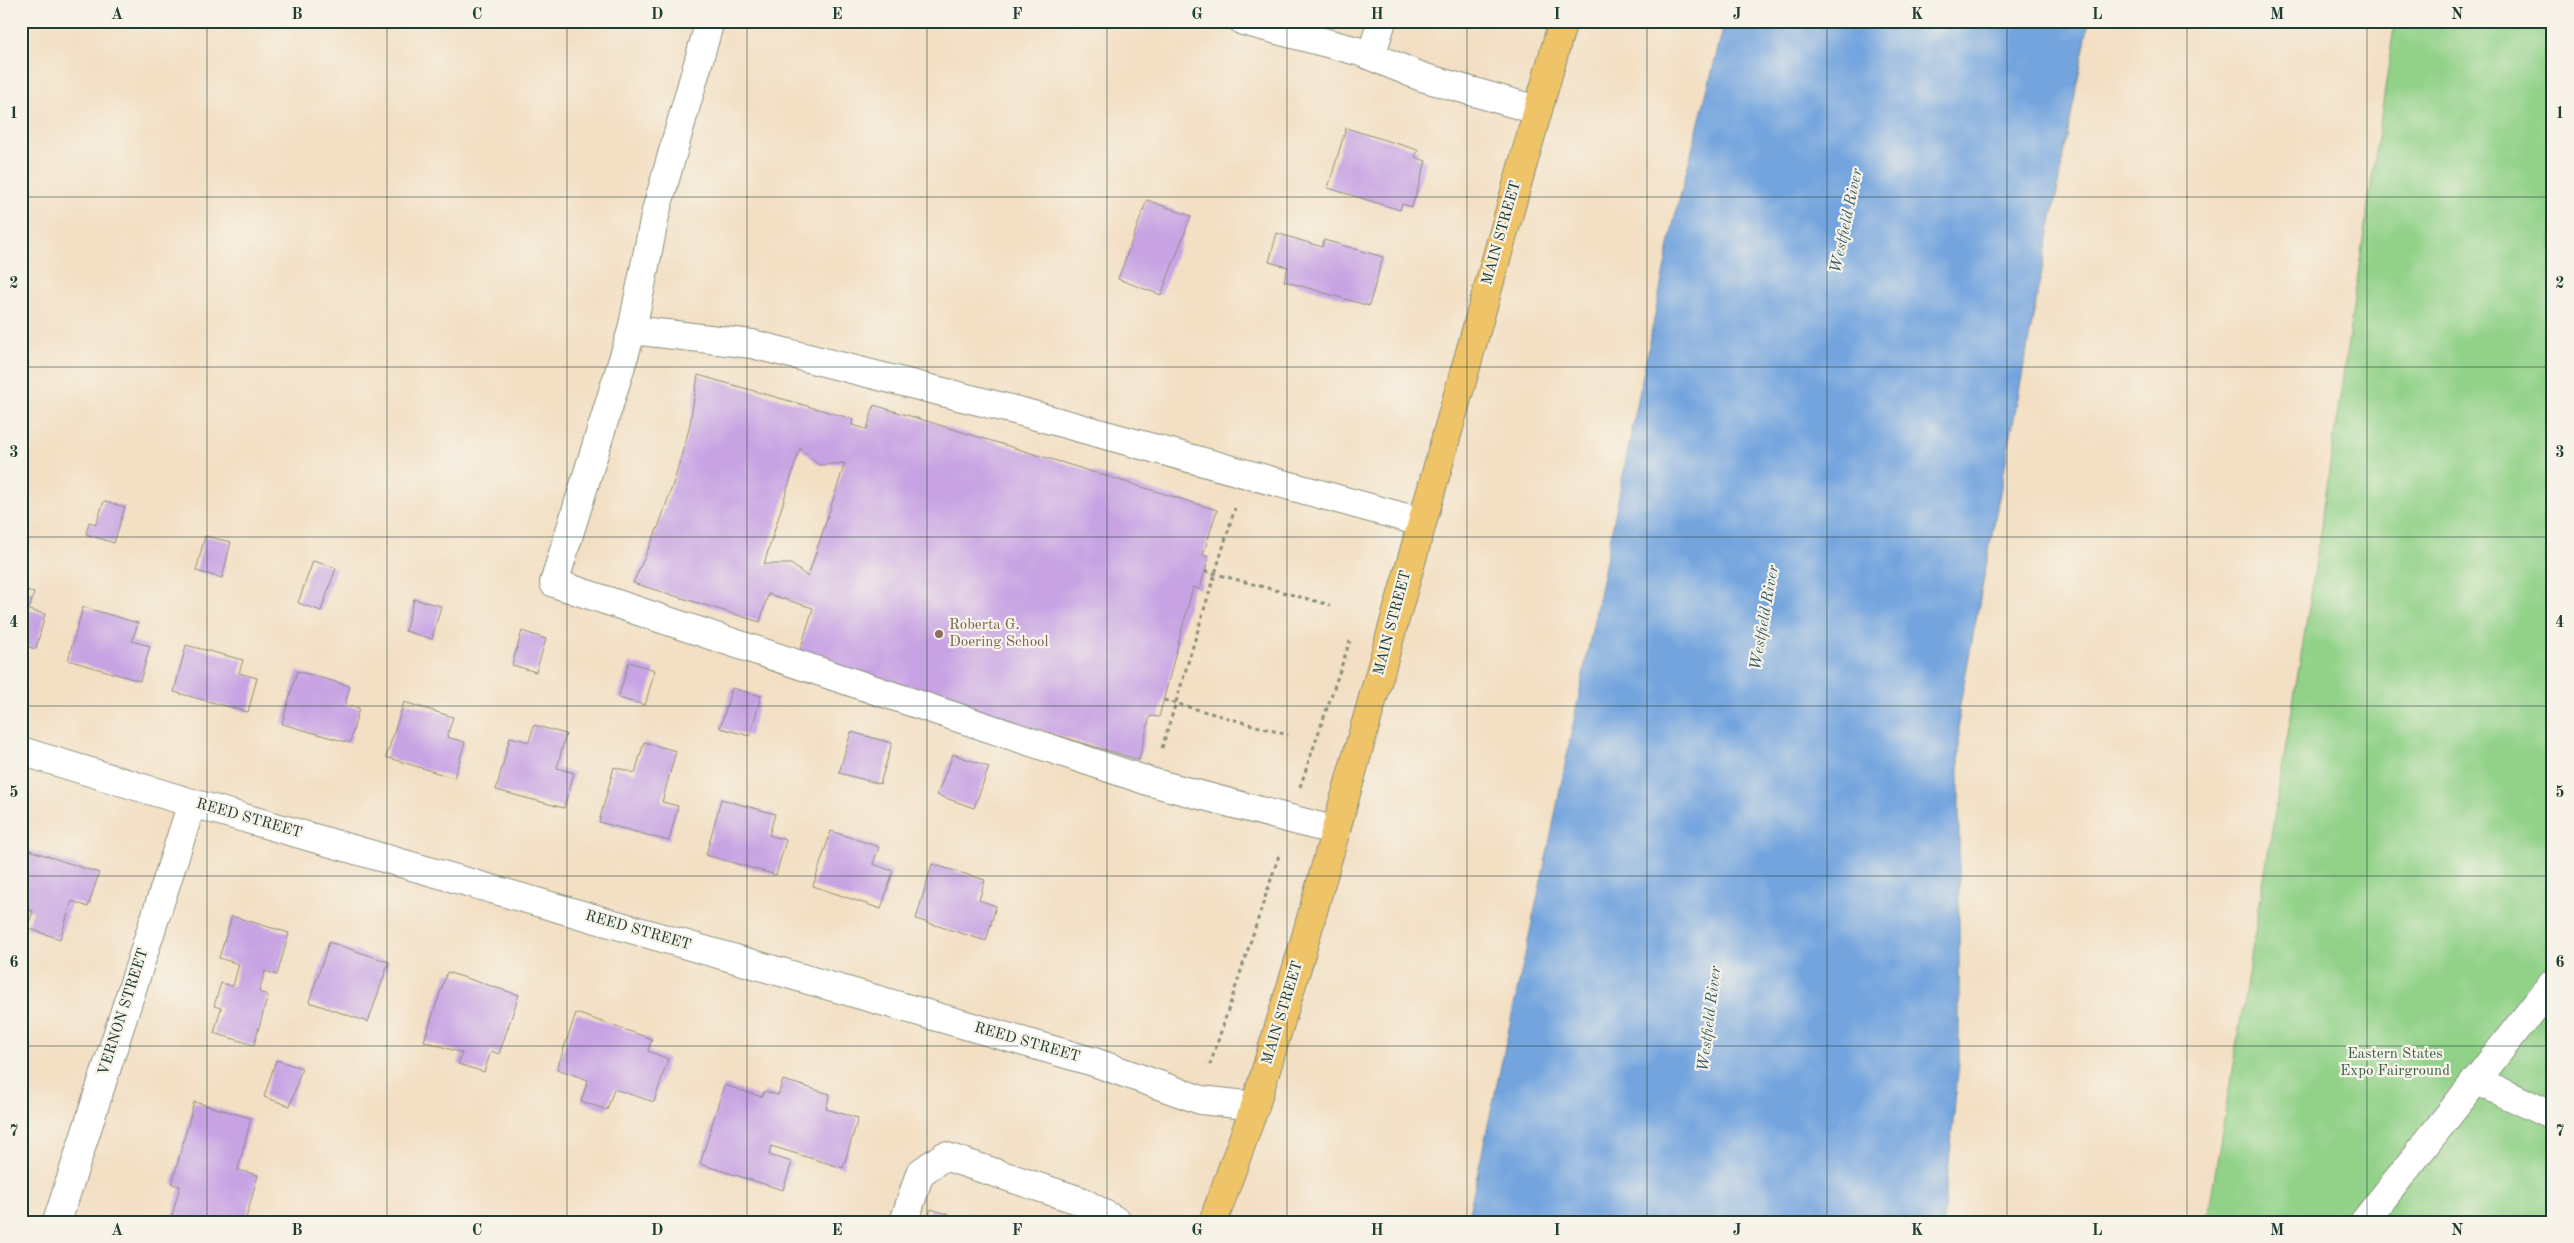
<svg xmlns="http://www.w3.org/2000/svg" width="2574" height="1243" font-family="'Old Standard TT',serif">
  <rect width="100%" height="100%" fill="#f7f3e8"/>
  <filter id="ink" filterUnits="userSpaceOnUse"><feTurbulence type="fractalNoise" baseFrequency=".02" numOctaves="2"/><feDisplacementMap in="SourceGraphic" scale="10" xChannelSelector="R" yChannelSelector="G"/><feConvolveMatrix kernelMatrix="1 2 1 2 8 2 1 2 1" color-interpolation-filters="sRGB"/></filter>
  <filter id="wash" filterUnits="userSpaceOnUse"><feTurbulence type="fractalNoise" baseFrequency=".0096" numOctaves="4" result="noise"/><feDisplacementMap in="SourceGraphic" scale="20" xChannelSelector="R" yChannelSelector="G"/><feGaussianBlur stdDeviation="1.12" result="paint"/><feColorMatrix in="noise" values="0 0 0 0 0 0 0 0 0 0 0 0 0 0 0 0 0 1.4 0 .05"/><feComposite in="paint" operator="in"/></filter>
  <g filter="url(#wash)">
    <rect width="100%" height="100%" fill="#f3dfc3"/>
    <polygon fill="#91d188" stroke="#58875e" points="2395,21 2553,21 2553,1222 2207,1222 2310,601"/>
    <polygon fill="#73a4de" stroke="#497089" points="1725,21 2089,21 1959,710 1959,1063 1943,1222 1467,1222 1551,835 1674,220"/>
    <g id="blocks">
      <g fill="#c7a3e3" fill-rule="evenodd">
        <polygon points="1346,128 1418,150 1415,157 1426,161 1412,207 1402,204 1400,210 1328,188"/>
        <polygon points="1147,200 1191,216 1161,295 1118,279"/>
        <polygon points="1277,233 1322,247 1324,240 1383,257 1369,306 1284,281 1288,267 1269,262"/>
        <path d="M 698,375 L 853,419 L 852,425 L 867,429 L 874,405 L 1217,510 L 1203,555 L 1209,557 L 1200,589 L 1193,587 L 1159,717 L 1150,716 L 1139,760 L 798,657 L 813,608 L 768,594 L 760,622 L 633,583 L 659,525 L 675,478 L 689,429 ZM 800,448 L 819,465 L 845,463 L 808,577 L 791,564 L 764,564 Z"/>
        <polygon points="104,501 125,507 114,543 86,534 89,522 96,524"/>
        <polygon points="205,536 231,542 222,578 196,571"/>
        <polygon points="313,561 336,568 321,611 298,603"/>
        <polygon points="21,589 34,593 29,610 45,614 36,649 21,645"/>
        <polygon points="414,599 441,606 432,639 405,631"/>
        <polygon points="83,607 138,623 132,641 150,646 140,681 68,660"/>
        <polygon points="522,631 546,639 536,672 512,665"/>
        <polygon points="186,645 243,660 239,673 257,678 248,712 174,692"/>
        <polygon points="629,662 655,670 645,705 618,698"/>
        <polygon points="297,671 350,686 345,705 359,708 350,743 282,724"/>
        <polygon points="732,688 761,696 750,736 720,728"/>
        <polygon points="404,702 453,717 447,737 465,742 454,778 386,757"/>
        <polygon points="534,725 566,734 557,768 574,773 564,808 496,790 510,737 529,742"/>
        <polygon points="851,732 892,743 880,784 839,773"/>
        <polygon points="644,742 676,751 662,802 678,806 669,841 599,822 614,767 635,773"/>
        <polygon points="953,754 989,767 974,808 937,795"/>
        <polygon points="721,799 775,814 769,835 786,840 776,875 706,855"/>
        <polygon points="831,831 879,847 873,864 893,871 881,909 813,886"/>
        <polygon points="29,850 99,873 88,907 72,901 60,939 27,928 33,911 21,907 21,873"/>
        <polygon points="932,864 985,880 979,900 996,906 986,941 916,919"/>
        <polygon points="232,916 289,933 277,975 265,971 259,992 268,995 254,1045 214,1033 221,1008 214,1006 221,983 233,986 239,964 219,958"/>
        <polygon points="329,942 389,962 368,1022 309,1002"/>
        <polygon points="447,972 519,995 499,1054 491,1051 484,1072 458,1064 462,1053 424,1041"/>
        <polygon points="576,1013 652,1039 648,1051 668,1059 654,1102 614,1089 607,1110 581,1101 588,1080 557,1069"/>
        <polygon points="276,1060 302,1068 290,1106 264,1097"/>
        <polygon points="783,1080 830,1094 826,1109 858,1118 843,1168 771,1146 769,1155 792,1162 783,1190 700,1164 724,1085 762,1097 764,1091 778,1095"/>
        <polygon points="194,1102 251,1118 238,1170 258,1175 245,1222 183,1222 171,1219 180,1186 172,1184"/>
        <polygon points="931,1209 968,1221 968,1222 927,1222"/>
      </g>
    </g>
  </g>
  <g filter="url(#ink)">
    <use href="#blocks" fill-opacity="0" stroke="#898e7c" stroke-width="1"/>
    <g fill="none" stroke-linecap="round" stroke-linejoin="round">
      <g stroke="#898e7c" stroke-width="30">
        <g id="minor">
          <polyline points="1243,21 1361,52 1422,77 1537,110"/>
          <polyline points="1371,56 1382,21"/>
          <polyline points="632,330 656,211 710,21"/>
          <polyline points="21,751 192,803 1035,1045 1094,1062 1201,1100 1255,1106"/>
          <polyline points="1336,831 1151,782 554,583 632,330 752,344 1022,412 1421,522"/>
          <polyline points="2476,1080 2553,1116"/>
          <polyline points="57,1222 192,803"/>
          <polyline points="904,1222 920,1173 944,1156 1081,1201 1118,1222"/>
          <polyline points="2364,1222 2553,983"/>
        </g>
      </g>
      <g stroke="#898e7c" stroke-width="30">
        <polyline id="major" points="1213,1222 1255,1106 1301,954 1563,21"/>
      </g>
      <g stroke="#898e7c" stroke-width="3" stroke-dasharray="4 4" stroke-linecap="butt">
        <polyline points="1205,571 1330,605"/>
        <polyline points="1164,700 1288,735"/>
        <polyline points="1162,748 1235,508"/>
        <polyline points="1300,787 1350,641"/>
        <polyline points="1210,1065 1280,852"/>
      </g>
      <use href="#minor" stroke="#fff" stroke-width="28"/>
      <use href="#major" stroke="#efc469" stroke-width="28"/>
    </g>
  </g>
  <path fill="none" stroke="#1f3d34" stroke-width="1" stroke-opacity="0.55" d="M 207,21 L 207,1222M 387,21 L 387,1222M 567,21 L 567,1222M 747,21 L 747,1222M 927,21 L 927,1222M 1107,21 L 1107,1222M 1287,21 L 1287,1222M 1467,21 L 1467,1222M 1647,21 L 1647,1222M 1827,21 L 1827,1222M 2007,21 L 2007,1222M 2187,21 L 2187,1222M 2367,21 L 2367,1222M 21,197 L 2553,197M 21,367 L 2553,367M 21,537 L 2553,537M 21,706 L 2553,706M 21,876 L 2553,876M 21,1046 L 2553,1046"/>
  <circle fill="#8d6e63" stroke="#f7f3e8" stroke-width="2" cx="939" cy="634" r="5"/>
  <g text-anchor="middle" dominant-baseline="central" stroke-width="4.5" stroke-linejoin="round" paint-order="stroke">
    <g font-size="15" fill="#1f3d34" stroke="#f7f3e8">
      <text transform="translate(1502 233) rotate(-74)">MAIN STREET</text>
      <text transform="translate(1393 623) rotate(-75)">MAIN STREET</text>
      <text transform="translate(249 819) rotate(16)">REED STREET</text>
      <text transform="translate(638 931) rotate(16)">REED STREET</text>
      <text transform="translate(124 1012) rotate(-72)">VERNON STREET</text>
      <text transform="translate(1283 1013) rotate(-73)">MAIN STREET</text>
      <text transform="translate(1027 1043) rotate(16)">REED STREET</text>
    </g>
    <g font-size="15" fill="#785e54" stroke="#f7f3e8" text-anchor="start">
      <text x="949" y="625">Roberta G.<tspan x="949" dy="17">Doering School</tspan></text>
    </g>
    <g font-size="15" fill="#365b45" stroke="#f7f3e8">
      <text x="2395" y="1054">Eastern States<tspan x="2395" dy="17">Expo Fairground</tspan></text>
    </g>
    <g font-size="16" font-style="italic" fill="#385c67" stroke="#f7f3e8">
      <text transform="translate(1847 221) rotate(-78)">Westfield River</text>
      <text transform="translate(1765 618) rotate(-80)">Westfield River</text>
      <text transform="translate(1710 1019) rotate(-83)">Westfield River</text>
    </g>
  </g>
  <rect width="2574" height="1243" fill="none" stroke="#f7f3e8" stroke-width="55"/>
  <rect x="28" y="28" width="2518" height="1188" fill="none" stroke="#1f3d34" stroke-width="2"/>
  <g font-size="16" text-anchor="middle" font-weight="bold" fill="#1f3d34">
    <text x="117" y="19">A</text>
    <text x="297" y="19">B</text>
    <text x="477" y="19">C</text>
    <text x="657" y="19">D</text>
    <text x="837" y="19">E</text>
    <text x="1017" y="19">F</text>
    <text x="1197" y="19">G</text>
    <text x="1377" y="19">H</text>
    <text x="1557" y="19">I</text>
    <text x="1737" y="19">J</text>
    <text x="1917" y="19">K</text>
    <text x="2097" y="19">L</text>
    <text x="2277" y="19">M</text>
    <text x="2457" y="19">N</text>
    <text x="14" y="118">1</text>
    <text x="2560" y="118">1</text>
    <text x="14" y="288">2</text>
    <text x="2560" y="288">2</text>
    <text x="14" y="457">3</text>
    <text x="2560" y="457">3</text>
    <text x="14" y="627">4</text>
    <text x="2560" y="627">4</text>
    <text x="14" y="797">5</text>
    <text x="2560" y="797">5</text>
    <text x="14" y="967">6</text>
    <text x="2560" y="967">6</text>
    <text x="14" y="1136">7</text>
    <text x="2560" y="1136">7</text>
    <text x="117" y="1235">A</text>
    <text x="297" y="1235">B</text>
    <text x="477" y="1235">C</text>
    <text x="657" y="1235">D</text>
    <text x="837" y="1235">E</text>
    <text x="1017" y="1235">F</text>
    <text x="1197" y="1235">G</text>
    <text x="1377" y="1235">H</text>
    <text x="1557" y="1235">I</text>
    <text x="1737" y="1235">J</text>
    <text x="1917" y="1235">K</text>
    <text x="2097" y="1235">L</text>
    <text x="2277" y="1235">M</text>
    <text x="2457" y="1235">N</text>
  </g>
</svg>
